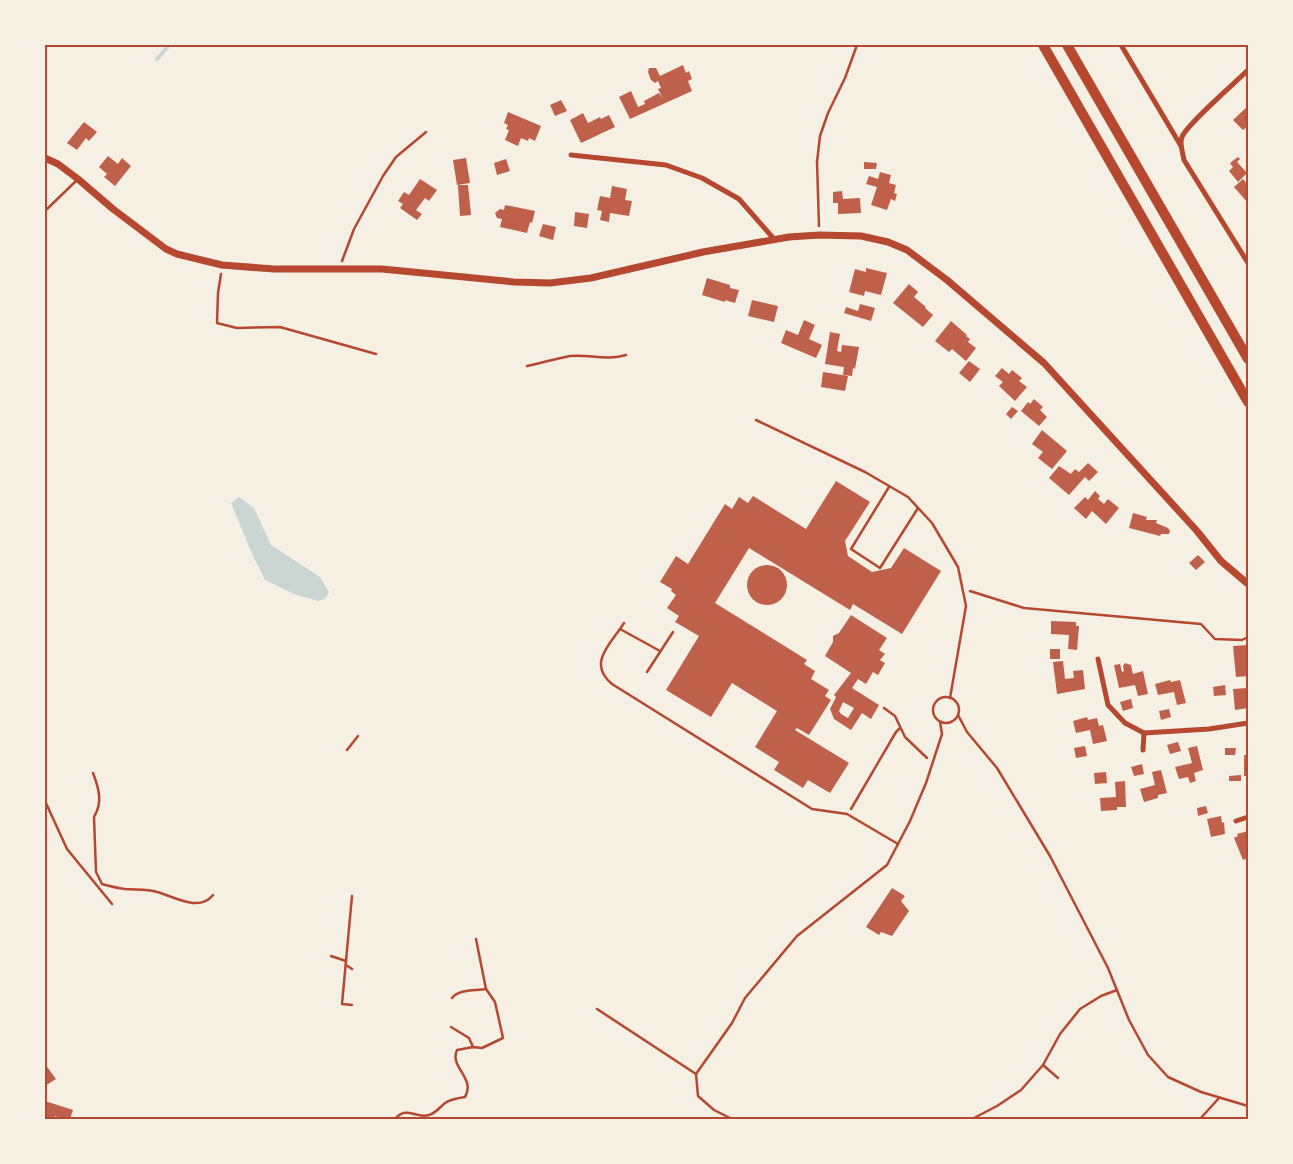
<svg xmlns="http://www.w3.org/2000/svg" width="1293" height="1164" font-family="'IBM Plex Sans',sans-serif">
  <rect width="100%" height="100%" fill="#f6efe4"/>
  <polygon fill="#c9d6d2" points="239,497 254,508 271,545 320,577 329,592 325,599 318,601 294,594 265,580 253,556 231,503"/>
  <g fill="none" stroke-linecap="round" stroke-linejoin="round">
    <polyline stroke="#c9d6d2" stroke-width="4" points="157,59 169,45"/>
  </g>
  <g fill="#bf614a" fill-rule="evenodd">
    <polygon points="683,65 686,73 689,71 692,79 688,81 692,91 630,119 619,97 631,91 638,107 645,104 644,101 659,93 663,99 658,89 661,88 658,81 655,83 651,80 648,72 649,68 656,68 660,76"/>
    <polygon points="561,100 567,111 555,116 550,105"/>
    <polygon points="1248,106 1248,126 1243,130 1233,120"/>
    <polygon points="508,112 541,126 535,141 529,138 528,141 521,138 518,146 505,140 509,130 506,129 508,125 504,123"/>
    <polygon points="583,113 588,123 600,117 601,119 609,115 615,127 581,143 570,120"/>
    <polygon points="84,122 97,132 89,141 86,138 77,150 67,143"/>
    <polygon points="108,156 118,164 122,158 131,166 115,186 104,177 107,174 99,167"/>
    <polygon points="1238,157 1240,159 1237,162 1247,173 1238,182 1229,171 1233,167 1230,163"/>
    <polygon points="466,158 470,183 457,185 453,160"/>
    <polygon points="506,159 510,171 497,175 494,163"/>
    <polygon points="864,162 877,163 876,169 864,169"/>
    <polygon points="880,172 891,175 889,183 896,185 894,193 897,194 895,201 891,199 887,210 871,205 877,187 866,184 869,176 878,179"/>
    <polygon points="420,179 437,190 429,201 425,198 416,210 422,214 417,220 400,208 403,204 398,201 404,192 409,195"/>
    <polygon points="1243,179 1248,185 1248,203 1234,187"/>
    <polygon points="458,185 468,185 471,215 460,216"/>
    <polygon points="612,186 627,189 625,200 632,201 629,216 610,213 609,222 600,220 602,211 597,210 600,196 610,198"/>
    <polygon points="842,191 843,199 860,198 861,213 838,214 838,203 833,203 833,192"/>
    <polygon points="505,205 535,211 532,223 530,222 527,233 500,227 502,219 497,218 495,213 500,209 504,210"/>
    <polygon points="575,212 589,214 587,228 574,226"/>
    <polygon points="543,224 556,227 553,240 539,236"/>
    <polygon points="866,268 887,273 881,295 865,291 864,296 849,292 855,269 866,272"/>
    <polygon points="707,278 730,285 730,288 739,290 735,303 725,300 725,302 702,295"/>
    <polygon points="909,284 918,292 914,297 926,307 925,308 933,315 923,327 893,303"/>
    <polygon points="752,300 778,306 774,322 748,316"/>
    <polygon points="860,304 875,308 871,321 844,313 846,307 858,311"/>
    <polygon points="804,320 815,325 809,339 822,345 816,358 781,343 786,330 798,335"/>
    <polygon points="951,321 967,335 966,336 970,339 968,342 976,348 966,361 952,349 949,352 935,341"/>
    <polygon points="830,332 840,334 837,351 841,352 842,345 859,347 855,369 853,368 852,376 843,375 844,367 825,364"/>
    <polygon points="969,361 980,369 970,382 959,373"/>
    <polygon points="1002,368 1009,374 1012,370 1022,378 1019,381 1027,387 1015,401 999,386 1003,382 995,376"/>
    <polygon points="823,372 848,376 845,391 821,387"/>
    <polygon points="1034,399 1043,407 1040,410 1047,417 1039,426 1021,411 1028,402 1030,404"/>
    <polygon points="1012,407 1018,411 1011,419 1006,414"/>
    <polygon points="1042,430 1067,451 1052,469 1038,458 1043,452 1032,444"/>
    <polygon points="1088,463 1098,472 1089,481 1085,477 1069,495 1049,478 1059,466 1071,474 1075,469 1079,472"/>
    <polygon points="836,481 870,502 845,541 848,556 872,572 891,568 904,548 941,571 902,634 853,604 850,610 749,548 715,603 807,660 804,664 815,671 811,679 829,690 825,696 831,700 809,735 797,728 795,730 849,763 830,793 808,780 803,788 774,770 779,762 755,747 777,711 732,683 711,717 666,690 699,636 675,622 679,616 667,608 676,595 671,591 672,589 660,582 676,556 688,564 725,504 732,509 739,497 748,503 753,496 806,529"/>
    <polygon points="1095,491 1100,496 1098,499 1104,504 1108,499 1119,508 1106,524 1092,511 1086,519 1074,508 1085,497 1088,500"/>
    <polygon points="1133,513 1147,517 1146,520 1157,520 1156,523 1168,528 1170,531 1169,534 1161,534 1160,536 1129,528"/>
    <polygon points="1198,555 1205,562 1196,570 1189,563"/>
    <circle cx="767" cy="585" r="20"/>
    <path d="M 851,615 L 887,638 L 879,650 L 885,654 L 880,660 L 885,663 L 878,675 L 873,672 L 866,684 L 858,679 L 852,688 L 879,705 L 871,719 L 862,713 L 851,730 L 834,719 L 830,709 L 836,697 L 834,695 L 851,673 L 825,656 L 833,642 L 833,636 L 839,633 ZM 843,702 L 854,708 L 848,718 L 841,714 L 839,711 Z"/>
    <polygon points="1051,621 1076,622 1076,626 1079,626 1077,650 1068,649 1069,635 1051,634"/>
    <polygon points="1248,645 1248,676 1236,677 1233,646"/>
    <rect x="1050" y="649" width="10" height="10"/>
    <polygon points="1063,661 1065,679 1074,678 1073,671 1083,670 1085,689 1057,694 1053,662"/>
    <polygon points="1125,663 1131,665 1133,674 1143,671 1148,694 1138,696 1135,685 1119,688 1114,665 1120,664 1122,672 1124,671 1123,666"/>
    <polygon points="1170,680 1171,682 1180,680 1186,703 1177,705 1174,692 1158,695 1155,684"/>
    <polygon points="1225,685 1226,695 1214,696 1213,687"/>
    <polygon points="1247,688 1248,708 1235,710 1233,689"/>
    <polygon points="1131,699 1133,708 1123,711 1120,702"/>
    <polygon points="1169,709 1171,717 1161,720 1159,711"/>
    <polygon points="1087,717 1088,720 1097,718 1099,726 1103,725 1107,741 1093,744 1090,730 1076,733 1073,721"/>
    <polygon points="1178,742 1181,751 1170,754 1167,745"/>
    <polygon points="1085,746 1087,756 1076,758 1074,748"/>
    <polygon points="1197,746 1203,770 1194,773 1196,781 1190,783 1188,777 1179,779 1175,767 1192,763 1188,748"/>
    <polygon points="1225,748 1236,748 1235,755 1225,755"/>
    <rect x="1244" y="755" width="4" height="21"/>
    <polygon points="1142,764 1144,774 1134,776 1131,767"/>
    <polygon points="1161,770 1167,793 1158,795 1158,798 1144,802 1140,789 1155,785 1152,772"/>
    <polygon points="1106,772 1107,783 1095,784 1094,773"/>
    <polygon points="1241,775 1241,781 1229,781 1229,776"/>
    <polygon points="1125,781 1126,807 1117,807 1117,810 1101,811 1100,798 1116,797 1115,782"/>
    <polygon points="1206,806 1208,813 1198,816 1197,808"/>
    <polygon points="1221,816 1222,823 1224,822 1225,834 1211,837 1207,819"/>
    <polygon points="1248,831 1248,858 1243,860 1234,838 1238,836 1237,834"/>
    <polygon points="892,888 905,896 901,901 909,911 892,936 881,932 879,935 866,927"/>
    <polygon points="45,1064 56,1079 45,1086"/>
    <polygon points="45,1101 73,1110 70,1119 62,1119 55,1116 54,1119 45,1119"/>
  </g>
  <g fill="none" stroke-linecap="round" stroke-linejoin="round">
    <g stroke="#b5482f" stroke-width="2.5">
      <polyline points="819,226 817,162 820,136 828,113 845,78 857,45"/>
      <polyline points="342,261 354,229 383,176 396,157 426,132"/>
      <polyline points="221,274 218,293 217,323 237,328 280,327 376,354"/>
      <path d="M 527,366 C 541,363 555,359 570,356 C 588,354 608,361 626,355"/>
      <polyline points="970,591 1024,608 1201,624 1215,639 1242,640 1248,637"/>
      <polyline points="884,708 895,716 905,737 927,758"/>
      <polyline points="347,750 358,736"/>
      <path d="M 93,773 C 99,789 103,802 94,817 L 96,872 L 102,884 C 109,886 117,888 125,889 C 136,890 147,889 157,892 C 173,896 199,913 213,895"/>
      <polyline points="45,801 67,849 112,904"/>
      <polyline points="851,809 896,732 900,728"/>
      <polyline points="331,956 346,961"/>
      <polyline points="346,965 352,969"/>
      <path d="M 452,998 C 459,989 475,991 486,989"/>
      <polyline points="352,1005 342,1004 352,896"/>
      <polyline points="451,1027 469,1038 473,1047"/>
      <path d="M 395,1119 C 407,1105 415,1119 429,1115 C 436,1113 440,1107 445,1103 C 451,1099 458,1098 465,1097 C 476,1078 449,1067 457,1050 L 473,1047 L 482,1048 L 503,1038 L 495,1002 L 486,989 L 476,939"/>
    </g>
    <g stroke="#b5482f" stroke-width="2.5">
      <polyline points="1248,139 1248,138"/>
      <polyline points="45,211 77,180"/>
      <polyline points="756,420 865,472 908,497 932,523 958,567 966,606 950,698"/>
      <polyline points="889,487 851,549 880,568 918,508"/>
      <polyline points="620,629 624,623"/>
      <path d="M 660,651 L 620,629 C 607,647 589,665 612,684 L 812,809 L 847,814 L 898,844"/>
      <polyline points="647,672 673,632"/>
      <circle cx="946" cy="710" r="13"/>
      <polyline points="958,715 967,732 997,768 1050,856 1108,968 1129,1020 1148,1055 1168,1077 1201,1092 1248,1106"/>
      <polyline points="597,1009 696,1074"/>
      <polyline points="1043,1065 1058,1078"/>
      <polyline points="732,1119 714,1110 698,1096 696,1074 732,1023 745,998 797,936 887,865 910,821 926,783 942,734 940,722"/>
      <polyline points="972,1119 997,1106 1021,1090 1043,1065 1060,1034 1080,1009 1101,996 1117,990"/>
      <polyline points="1200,1119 1219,1098"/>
    </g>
    <g stroke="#b5482f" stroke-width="5">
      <polyline points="1121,45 1181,146"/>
      <path d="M 1248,70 C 1236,82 1186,125 1182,137 C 1179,144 1183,153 1184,160 L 1248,263"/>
      <polyline points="571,155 666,165 702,178 739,199 774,239"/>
      <polyline points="1098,659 1108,705 1125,723 1144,733 1209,729 1248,723"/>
      <polyline points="1143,750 1144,733"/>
      <polyline points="1236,821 1248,817"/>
    </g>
    <polyline stroke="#b5482f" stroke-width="7" points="45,158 58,164 78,179 113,209 166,249 177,254 222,265 274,269 382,269 514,282 550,283 591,278 703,252 789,237 819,235 861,236 888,242 907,250 947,280 1044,363 1197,531 1221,561 1248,584"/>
    <g stroke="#b5482f" stroke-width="10">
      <polyline points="1043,45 1248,402"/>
      <polyline points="1067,45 1248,359"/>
    </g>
  </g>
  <rect width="1293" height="1164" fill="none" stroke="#f6efe4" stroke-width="92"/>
  <rect x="46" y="46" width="1201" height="1072" fill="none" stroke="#b5482f" stroke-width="2"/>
</svg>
